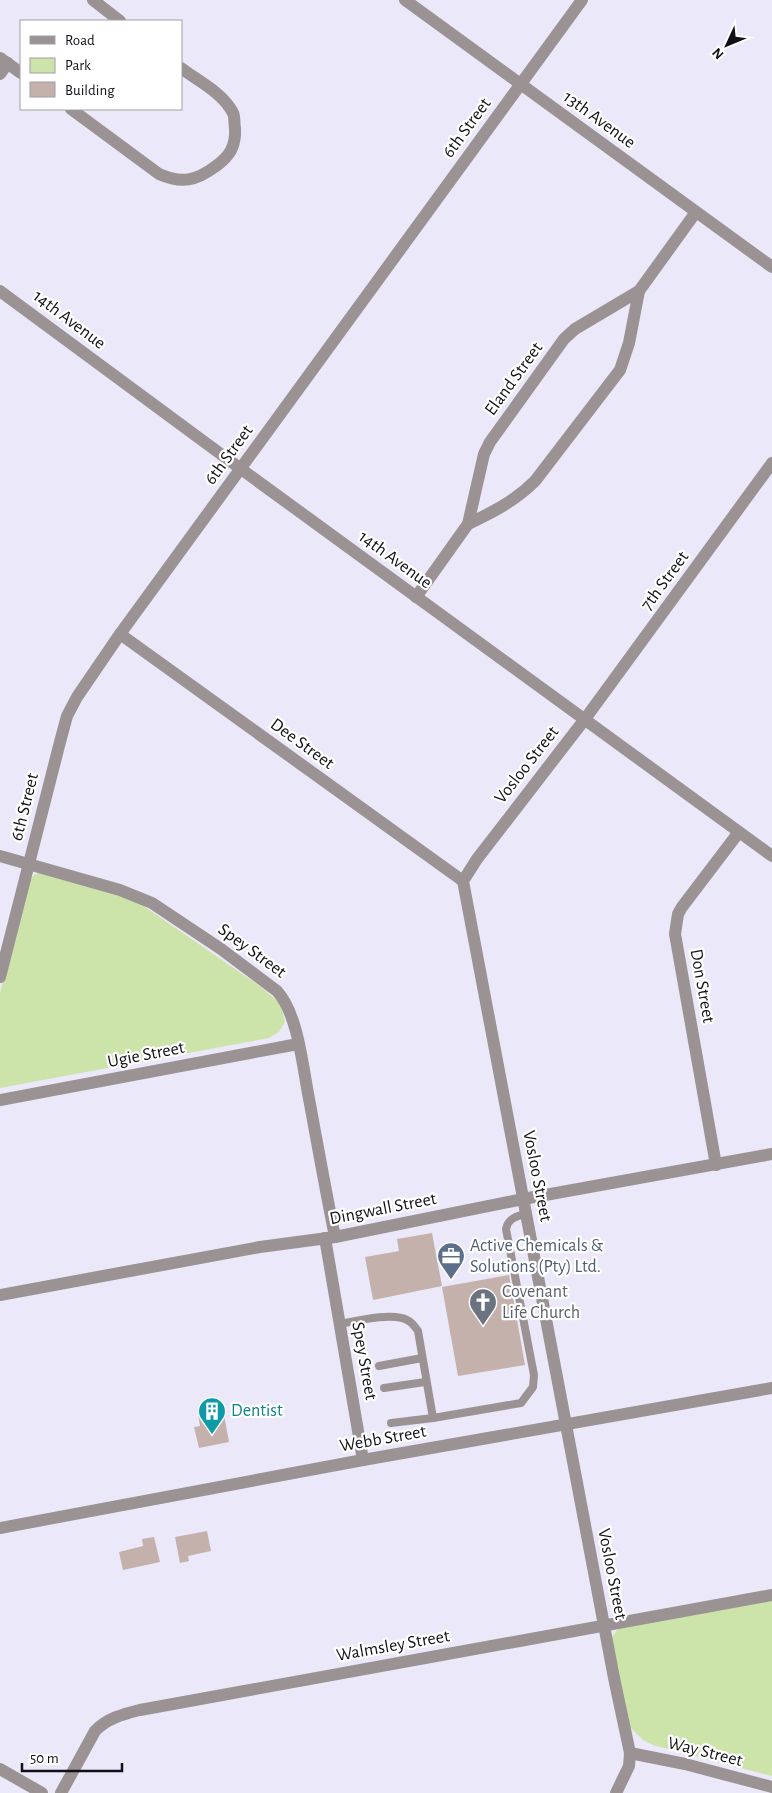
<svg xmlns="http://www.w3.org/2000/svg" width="772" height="1793" font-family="'Alegreya Sans',sans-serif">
  <rect width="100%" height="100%" fill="#ebe8f9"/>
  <g fill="#cce4a9">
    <polygon points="40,872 135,900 261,987 281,1004 285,1022 279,1032 269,1038 0,1088 0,993 29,881 34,875"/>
    <polygon points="772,1600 772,1776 653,1745 643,1740 627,1724 612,1637 621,1625"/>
  </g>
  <g fill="#c4b1ac">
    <polygon points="432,1233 442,1286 373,1300 365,1257 399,1251 397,1239"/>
    <polygon points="509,1275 525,1365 458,1376 442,1287"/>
    <polygon points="223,1409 229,1442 199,1448 194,1427 200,1426 198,1414"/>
    <polygon points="207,1531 211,1551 188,1556 189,1561 180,1563 175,1537"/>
    <polygon points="154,1537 160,1562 123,1570 119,1552 143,1546 142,1539"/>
  </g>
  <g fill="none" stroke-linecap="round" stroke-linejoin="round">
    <g stroke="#9b9293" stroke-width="8">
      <path d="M 340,1324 C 356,1321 393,1312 407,1320 C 412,1322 415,1327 418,1331 L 433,1418 L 521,1403 L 533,1387 L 534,1375 L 506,1229 C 508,1219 516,1216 526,1214"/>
      <polyline points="379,1366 422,1358"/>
      <polyline points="384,1388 425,1382"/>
      <polyline points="391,1423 433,1418"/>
    </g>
    <g stroke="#9b9293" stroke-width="12">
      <polyline points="93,0 120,21"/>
      <polyline points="405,0 772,267"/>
      <polyline points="0,58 21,73"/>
      <polyline points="0,74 8,63"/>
      <path d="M 71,109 L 159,174 C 182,184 196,181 216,166 C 230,156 236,146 235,128 C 234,123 235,117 233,113 C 223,93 198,81 181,68"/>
      <path d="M 468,524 C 493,512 515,501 535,481 L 620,370 L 629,343 L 639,291"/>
      <polyline points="416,597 468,524 484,454 490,442 564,339 575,329 639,291 696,212"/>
      <polyline points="120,634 463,881"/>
      <path d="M 0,856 L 120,890 L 152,903 L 221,949 L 277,991 C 299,1015 303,1071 310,1104 C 318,1148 326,1192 335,1237"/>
      <polyline points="0,977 60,742 67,716 77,697 120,634 582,0"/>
      <polyline points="0,1100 298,1044"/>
      <polyline points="716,1165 675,934 678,914 682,907 739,832"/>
      <polyline points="325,1238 363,1460"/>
      <polyline points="0,1295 260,1247 335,1237 523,1199 772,1154"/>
      <polyline points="630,1753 685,1764 772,1787"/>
      <polyline points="0,1769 42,1793"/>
      <path d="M 61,1793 L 95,1731 C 107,1718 124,1714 140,1710 L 772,1595"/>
      <polyline points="616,1793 629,1766 630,1753 614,1678 463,881 477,859 585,719 772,463"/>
    </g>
    <g stroke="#9b9293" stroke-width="12">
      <polyline points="0,291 241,469 772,856"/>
      <polyline points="0,1528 363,1460 772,1388"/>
    </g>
  </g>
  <defs>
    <g id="office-pin" transform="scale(1.4375)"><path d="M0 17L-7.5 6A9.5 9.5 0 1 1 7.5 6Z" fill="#5c6f8a" stroke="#fff"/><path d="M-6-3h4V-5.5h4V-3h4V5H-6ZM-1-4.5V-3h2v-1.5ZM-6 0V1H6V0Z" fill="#fff"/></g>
    <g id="church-pin" transform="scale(1.4375)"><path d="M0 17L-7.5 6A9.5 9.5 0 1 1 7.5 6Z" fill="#6b7280" stroke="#fff"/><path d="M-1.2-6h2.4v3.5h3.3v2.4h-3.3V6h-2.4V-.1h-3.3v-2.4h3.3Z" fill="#fff"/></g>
    <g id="building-pin" transform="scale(1.4375)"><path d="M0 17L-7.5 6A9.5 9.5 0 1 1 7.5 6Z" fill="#0f9aa8" stroke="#fff"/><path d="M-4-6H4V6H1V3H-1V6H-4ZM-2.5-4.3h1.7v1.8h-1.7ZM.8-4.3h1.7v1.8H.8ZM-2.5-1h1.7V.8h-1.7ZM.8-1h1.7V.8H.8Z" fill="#fff"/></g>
  </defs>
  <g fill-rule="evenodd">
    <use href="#office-pin" x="451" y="1256"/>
    <use href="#church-pin" x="483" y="1302"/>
    <use href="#building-pin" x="212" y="1411"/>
  </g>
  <g text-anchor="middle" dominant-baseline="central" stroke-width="4.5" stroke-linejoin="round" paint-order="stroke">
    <g font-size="18" fill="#111016" stroke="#fff">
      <text transform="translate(599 120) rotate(36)">13th Avenue</text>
      <text transform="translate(467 128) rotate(-54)">6th Street</text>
      <text transform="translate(69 320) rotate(37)">14th Avenue</text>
      <text transform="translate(514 379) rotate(-54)">Eland Street</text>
      <text transform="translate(229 455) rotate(-54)">6th Street</text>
      <text transform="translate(395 560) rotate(36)">14th Avenue</text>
      <text transform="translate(665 581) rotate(-54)">7th Street</text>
      <text transform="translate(302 744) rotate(36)">Dee Street</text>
      <text transform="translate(527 765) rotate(-52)">Vosloo Street</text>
      <text transform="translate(25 807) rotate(-76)">6th Street</text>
      <text transform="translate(252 951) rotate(36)">Spey Street</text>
      <text transform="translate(702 986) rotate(80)">Don Street</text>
      <text transform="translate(146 1055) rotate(-11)">Ugie Street</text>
      <text transform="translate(537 1176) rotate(79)">Vosloo Street</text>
      <text transform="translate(383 1209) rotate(-11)">Dingwall Street</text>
      <text transform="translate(364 1361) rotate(80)">Spey Street</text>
      <text transform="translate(383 1439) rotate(-10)">Webb Street</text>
      <text transform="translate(612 1574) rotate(79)">Vosloo Street</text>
      <text transform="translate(393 1646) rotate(-10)">Walmsley Street</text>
      <text transform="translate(705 1752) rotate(14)">Way Street</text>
    </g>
    <g font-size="18" fill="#4e5e75" stroke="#fff" text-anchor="start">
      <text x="470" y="1246">Active Chemicals &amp;<tspan x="470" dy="21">Solutions (Pty) Ltd.</tspan></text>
    </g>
    <g font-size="18" fill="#5b616d" stroke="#fff" text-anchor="start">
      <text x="502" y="1292">Covenant<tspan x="502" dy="21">Life Church</tspan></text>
    </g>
    <g font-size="18" fill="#0d838f" stroke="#fff" text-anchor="start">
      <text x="231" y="1411">Dentist</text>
    </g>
  </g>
  <rect x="20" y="20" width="162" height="90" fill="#ffffff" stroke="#a09fa2"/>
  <rect x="30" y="36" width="25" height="8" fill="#9b9293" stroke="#a09fa2"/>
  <text x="65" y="45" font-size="15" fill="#111016">Road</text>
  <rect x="30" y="58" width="25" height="15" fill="#cce4a9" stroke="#a09fa2"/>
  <text x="65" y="70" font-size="15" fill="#111016">Park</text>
  <rect x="30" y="82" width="25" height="15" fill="#c4b1ac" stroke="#a09fa2"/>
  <text x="65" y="95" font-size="15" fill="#111016">Building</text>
  <g transform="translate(727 45) rotate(226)" stroke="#ffffff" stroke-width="4" paint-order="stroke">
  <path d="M0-4L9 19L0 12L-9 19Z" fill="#111016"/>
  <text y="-8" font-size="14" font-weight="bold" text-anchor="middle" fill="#111016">N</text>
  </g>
  <path d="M22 1763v8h100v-8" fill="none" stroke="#111016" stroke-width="2.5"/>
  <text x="30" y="1763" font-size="15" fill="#111016" stroke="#ffffff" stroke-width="4" paint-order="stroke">50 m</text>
</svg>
